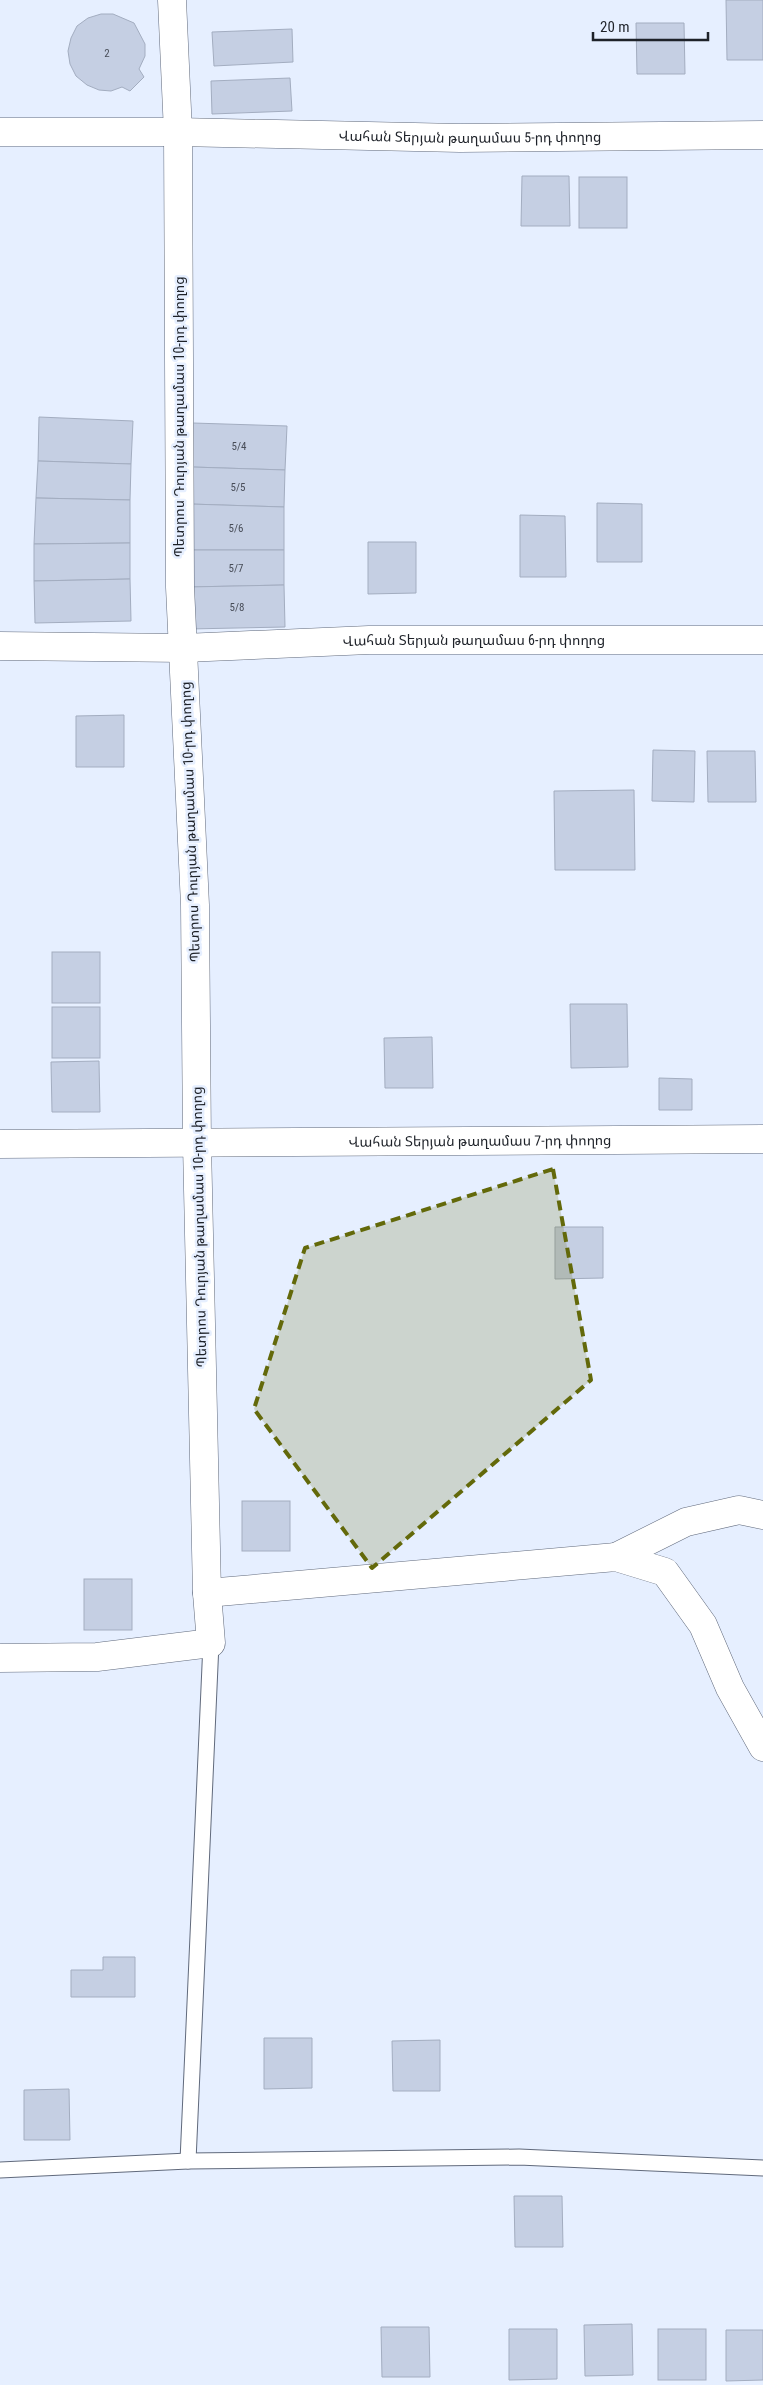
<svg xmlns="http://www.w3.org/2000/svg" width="763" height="2385" font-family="'Roboto Condensed','Noto Sans Armenian',sans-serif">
  <rect width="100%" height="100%" fill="#e6efff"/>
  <g fill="#c5cfe3" stroke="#a3adc0">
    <polygon points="726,0 763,0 763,60 727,60"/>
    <polygon points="101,14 113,14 134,23 145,44 145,56 139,69 144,77 130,91 122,87 111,91 99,90 87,85 76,76 70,64 68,51 71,38 77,26 88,18"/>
    <polygon points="636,23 684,23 685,74 637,74"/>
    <polygon points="292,29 293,62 214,66 212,32"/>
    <polygon points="290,78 292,111 212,114 211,81"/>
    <polygon points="522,176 569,176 570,226 521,226"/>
    <rect x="579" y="177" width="48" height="51"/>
    <polygon points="39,417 133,421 131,464 38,461"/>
    <polygon points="193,423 287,426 285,470 192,467"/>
    <polygon points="38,461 131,464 130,500 36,498"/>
    <polygon points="192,467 285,470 284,507 190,504"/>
    <polygon points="36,498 130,500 130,543 34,544"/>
    <polygon points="597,503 642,504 642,562 597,562"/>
    <polygon points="190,504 284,507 284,550 188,550"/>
    <polygon points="520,515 565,516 566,577 520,577"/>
    <polygon points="368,542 416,542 416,593 368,594"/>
    <polygon points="130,543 130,579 34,581 34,544"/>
    <polygon points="188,550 284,550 284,585 188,587"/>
    <polygon points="130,579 131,621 35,623 34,581"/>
    <polygon points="284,585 285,627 189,629 188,587"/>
    <polygon points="124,715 124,767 76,767 76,716"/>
    <polygon points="653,750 695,751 694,802 652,801"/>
    <polygon points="707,751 755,751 756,802 708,802"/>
    <polygon points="634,790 635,870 555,870 554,791"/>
    <rect x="52" y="952" width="48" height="51"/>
    <polygon points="570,1004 627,1004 628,1067 571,1068"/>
    <rect x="52" y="1007" width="48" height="51"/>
    <polygon points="432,1037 433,1088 385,1088 384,1038"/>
    <polygon points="99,1061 100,1112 52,1112 51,1062"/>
    <polygon points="659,1078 692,1079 692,1110 659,1110"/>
    <polygon points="555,1227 603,1227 603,1278 555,1279"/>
    <rect x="242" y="1501" width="48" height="50"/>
    <rect x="84" y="1579" width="48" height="51"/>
    <polygon points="103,1957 135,1957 135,1997 71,1997 71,1970 103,1970"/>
    <polygon points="264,2038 312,2038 312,2088 264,2089"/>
    <polygon points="440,2040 440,2091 393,2091 392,2041"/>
    <polygon points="69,2089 70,2140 24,2140 24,2090"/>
    <polygon points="514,2196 562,2196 563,2247 515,2247"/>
    <polygon points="632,2324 633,2375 585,2376 584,2325"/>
    <polygon points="381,2327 429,2327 430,2377 382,2377"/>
    <polygon points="509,2329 557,2329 557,2379 509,2380"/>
    <rect x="658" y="2329" width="48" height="51"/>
    <polygon points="726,2330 763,2330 763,2380 726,2381"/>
  </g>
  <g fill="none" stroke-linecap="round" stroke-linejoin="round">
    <g stroke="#616a7c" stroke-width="17">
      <g id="service">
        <polyline points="188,2161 211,1643"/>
        <polyline points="0,2170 188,2161 519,2157 763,2168"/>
      </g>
    </g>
    <g stroke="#616a7c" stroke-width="29">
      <g id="minor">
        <path id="s1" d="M 0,132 L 178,132 L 460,138 L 763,135"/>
        <path id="s2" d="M 0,646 L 184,648 L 369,640 L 763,640"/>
        <path id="s3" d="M 0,1144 L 763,1139"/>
        <polyline points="616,1557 686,1522 739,1510 763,1515"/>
        <polyline points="207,1593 616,1557 665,1572 703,1625 730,1688 763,1747"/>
        <polyline points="0,1658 97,1657 211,1643 207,1593 197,1144 195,905 180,587 178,132 172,0"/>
      </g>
    </g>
    <use href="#service" stroke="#fff" stroke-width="15"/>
    <use href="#minor" stroke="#fff" stroke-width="28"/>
  </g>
  <path fill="#63690a" fill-opacity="0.2" stroke="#63690a" stroke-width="4" stroke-dasharray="10 6" stroke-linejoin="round" d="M 553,1169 L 591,1380 L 372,1568 L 254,1409 L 305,1248 Z"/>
  <g text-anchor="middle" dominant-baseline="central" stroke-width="5" stroke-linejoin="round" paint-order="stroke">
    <g font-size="11" fill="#484d58">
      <text x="107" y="53">2</text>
      <text x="239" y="446">5/4</text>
      <text x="238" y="487">5/5</text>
      <text x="236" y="528">5/6</text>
      <text x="236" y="568">5/7</text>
      <text x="237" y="607">5/8</text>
    </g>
    <g font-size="14" fill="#1e2229" stroke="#e6efff">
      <text stroke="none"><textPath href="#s1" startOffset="470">Վահան Տերյան թաղամաս 5-րդ փողոց</textPath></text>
      <text transform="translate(179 417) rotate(-90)">Պետրոս Դուրյան թաղամաս 10-րդ փողոց</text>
      <text stroke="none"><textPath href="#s2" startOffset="474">Վահան Տերյան թաղամաս 6-րդ փողոց</textPath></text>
      <text transform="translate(190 822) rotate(-92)">Պետրոս Դուրյան թաղամաս 10-րդ փողոց</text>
      <text stroke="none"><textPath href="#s3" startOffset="480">Վահան Տերյան թաղամաս 7-րդ փողոց</textPath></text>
      <text transform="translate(199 1227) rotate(-91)">Պետրոս Դուրյան թաղամաս 10-րդ փողոց</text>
    </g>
  </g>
  <path d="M593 32v8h115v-8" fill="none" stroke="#1e2229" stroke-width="2.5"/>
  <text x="600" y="32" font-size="15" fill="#1e2229" stroke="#e6efff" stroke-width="4" paint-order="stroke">20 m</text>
</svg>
